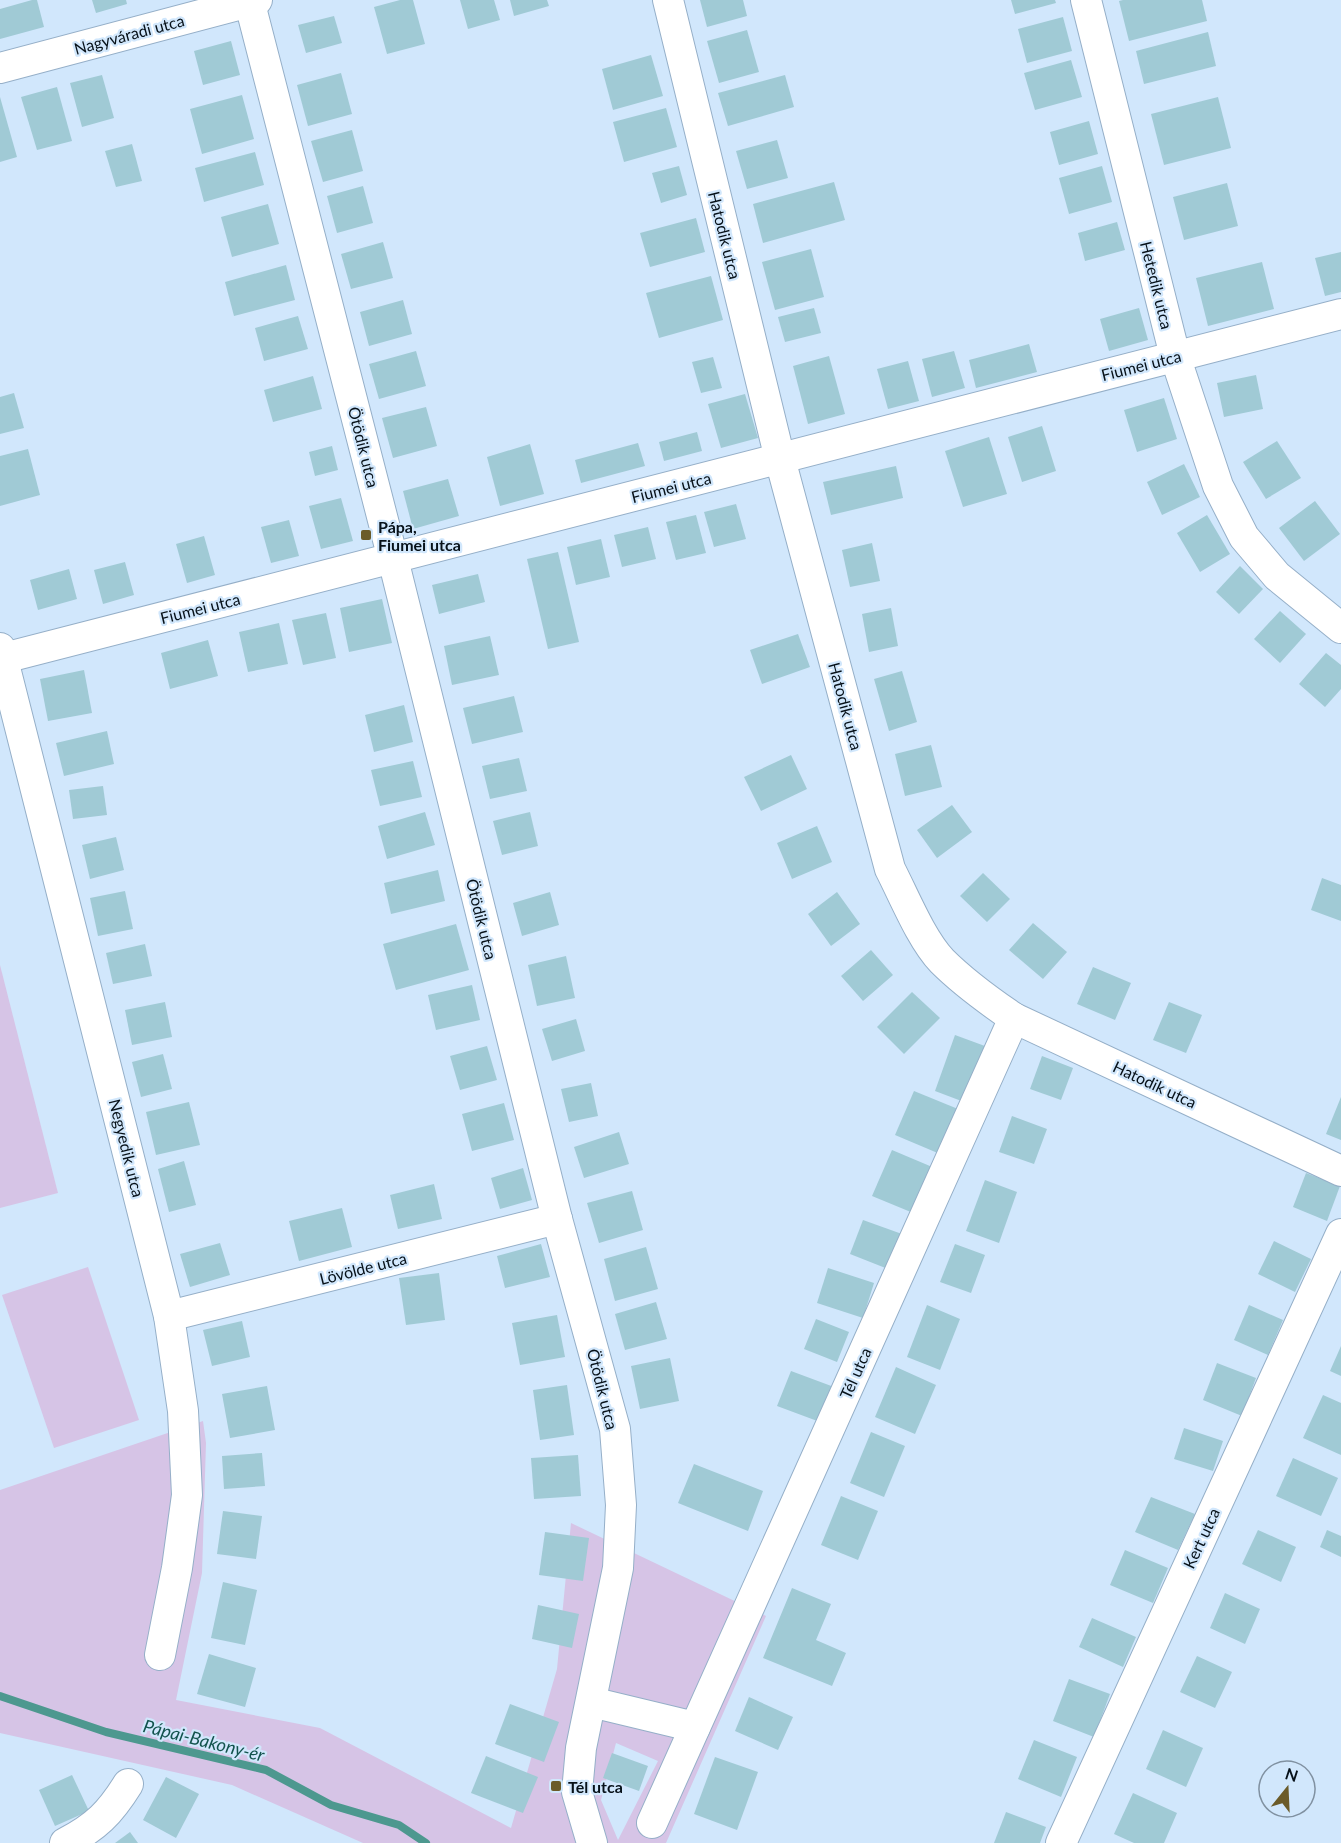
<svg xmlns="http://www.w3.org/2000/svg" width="1341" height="1843" font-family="Lato,sans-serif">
  <rect width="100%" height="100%" fill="#d1e7fc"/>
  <g fill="#d6c4e6" fill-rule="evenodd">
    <polygon points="0,965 58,1193 0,1208"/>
    <polygon points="88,1267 139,1420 54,1448 2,1295"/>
    <path d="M 203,1421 L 206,1443 L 202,1573 L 176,1700 L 320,1728 L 511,1828 L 557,1669 L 571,1523 L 766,1616 L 666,1843 L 363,1843 L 232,1785 L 0,1733 L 0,1490 ZM 616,1743 L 658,1761 L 618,1840 L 601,1800 Z"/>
  </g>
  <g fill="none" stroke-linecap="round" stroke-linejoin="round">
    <polyline stroke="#4d988f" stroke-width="8" points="0,1696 106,1732 266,1770 331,1805 399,1825 426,1843"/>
  </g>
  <g fill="#a0cad5">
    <polygon points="32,0 37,0 44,27 0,39 0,9"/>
    <polygon points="92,0 126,0 127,4 96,13"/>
    <polygon points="400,0 413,0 425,44 387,54 374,7"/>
    <polygon points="460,0 494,0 500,20 468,29"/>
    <polygon points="510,0 547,0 549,6 514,16"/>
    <polygon points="700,0 743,0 747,16 707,27"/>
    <polygon points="1011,0 1055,0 1056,3 1015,14"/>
    <polygon points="1123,0 1202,0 1207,21 1129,41 1119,1"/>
    <polygon points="334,16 342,43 306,53 298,25"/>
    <polygon points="1063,17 1072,51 1027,63 1018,29"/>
    <polygon points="747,30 759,72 719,83 707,41"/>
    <polygon points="1208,32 1216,66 1144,84 1136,51"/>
    <polygon points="231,41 240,75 203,85 194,51"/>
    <polygon points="651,55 663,96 613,110 602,69"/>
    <polygon points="1071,60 1082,97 1035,110 1024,73"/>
    <polygon points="341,73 352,114 308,126 297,85"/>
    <polygon points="102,75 114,118 82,127 70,83"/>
    <polygon points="785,75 794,107 728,126 718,93"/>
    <polygon points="57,87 72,141 37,150 21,97"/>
    <polygon points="242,95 254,139 202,154 190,109"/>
    <polygon points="0,97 17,157 0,162"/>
    <polygon points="1218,97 1231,148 1164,165 1151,114"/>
    <polygon points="666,108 677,147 624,162 613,122"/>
    <polygon points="1089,121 1098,154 1059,165 1050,132"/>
    <polygon points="352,130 363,171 323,182 311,141"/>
    <polygon points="777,140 788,178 747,189 736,151"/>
    <polygon points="132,144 142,181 116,187 105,151"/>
    <polygon points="255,152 264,185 204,202 195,168"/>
    <polygon points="679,166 687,195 661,203 652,173"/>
    <polygon points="1102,166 1112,202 1069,214 1059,178"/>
    <polygon points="834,182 845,220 763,243 753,204"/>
    <polygon points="1227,183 1238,226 1184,240 1173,197"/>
    <polygon points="363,186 373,223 337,233 327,196"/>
    <polygon points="268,204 279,244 232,257 221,217"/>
    <polygon points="696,218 705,252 650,267 640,233"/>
    <polygon points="1117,222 1125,250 1085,261 1078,233"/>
    <polygon points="383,242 393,278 351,289 341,254"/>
    <polygon points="811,249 824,297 775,310 762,262"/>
    <polygon points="1341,252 1341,292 1325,296 1315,258"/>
    <polygon points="1262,262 1274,309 1208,326 1196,278"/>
    <polygon points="286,265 295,300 234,316 225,282"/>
    <polygon points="711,276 723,320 659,338 646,293"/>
    <polygon points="403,300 412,334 369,346 360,312"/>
    <polygon points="814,308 821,333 785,342 778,317"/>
    <polygon points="1139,308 1148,340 1109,351 1100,319"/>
    <polygon points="298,316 308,349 264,361 255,328"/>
    <polygon points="1029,344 1037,372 976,388 969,360"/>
    <polygon points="416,351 426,386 379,399 369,364"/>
    <polygon points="954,351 965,388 932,397 922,359"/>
    <polygon points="829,356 845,414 808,424 793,366"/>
    <polygon points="713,357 722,388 701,393 692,362"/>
    <polygon points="908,361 919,401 888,409 877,369"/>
    <polygon points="1256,375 1263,409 1224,417 1217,383"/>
    <polygon points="313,376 322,409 273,422 264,390"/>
    <polygon points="14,393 24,428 0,434 0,397"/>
    <polygon points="745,394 758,438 721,448 708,404"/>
    <polygon points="1164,398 1177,439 1137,452 1124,410"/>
    <polygon points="426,407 437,446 393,458 382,418"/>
    <polygon points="1042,426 1056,471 1022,482 1008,437"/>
    <polygon points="697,432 702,451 664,461 659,442"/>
    <polygon points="989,437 1007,494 963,507 945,451"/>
    <polygon points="1277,441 1301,478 1266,499 1243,462"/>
    <polygon points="638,443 645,466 581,483 575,460"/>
    <polygon points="530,444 544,494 500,506 487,457"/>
    <polygon points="332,446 338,470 315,476 309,452"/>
    <polygon points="28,449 40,495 0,506 0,456"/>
    <polygon points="1184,464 1200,497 1162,515 1147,482"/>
    <polygon points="896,466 903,498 831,515 823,482"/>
    <polygon points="448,479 459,516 413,529 403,491"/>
    <polygon points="341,498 353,541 321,549 309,506"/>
    <polygon points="1315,501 1340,534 1304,561 1279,528"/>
    <polygon points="736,504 746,539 714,547 704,512"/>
    <polygon points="696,515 706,553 676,560 666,522"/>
    <polygon points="1207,515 1230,554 1200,572 1177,533"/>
    <polygon points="289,520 299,556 271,563 261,527"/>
    <polygon points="648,527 656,559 622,567 614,535"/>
    <polygon points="204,536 215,575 187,583 176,544"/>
    <polygon points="601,539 610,577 576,585 567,547"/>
    <polygon points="872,543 880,581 850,587 842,550"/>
    <polygon points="558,552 579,642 548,649 527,559"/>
    <polygon points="125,562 134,595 103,604 94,570"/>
    <polygon points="1240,566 1263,589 1239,614 1216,592"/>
    <polygon points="69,569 77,599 38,610 30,580"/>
    <polygon points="478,574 485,602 439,614 432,585"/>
    <polygon points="382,599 392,643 349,652 340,608"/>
    <polygon points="891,608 898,646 869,652 862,614"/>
    <polygon points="1280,611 1306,634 1280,663 1254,639"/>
    <polygon points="326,613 336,658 303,665 292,620"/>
    <polygon points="279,623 288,664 248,672 239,632"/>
    <polygon points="798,634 810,667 762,684 750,650"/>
    <polygon points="490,636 499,675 452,685 444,646"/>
    <polygon points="208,640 218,676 170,689 161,653"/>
    <polygon points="1326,653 1341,665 1341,689 1325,707 1299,684"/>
    <polygon points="84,670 92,713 48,721 40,679"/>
    <polygon points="902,671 917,722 889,731 874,679"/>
    <polygon points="514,696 523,732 472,744 463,708"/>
    <polygon points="404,705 413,742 374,752 365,715"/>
    <polygon points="107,731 114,764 64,776 56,743"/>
    <polygon points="931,745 942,787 905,796 895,754"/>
    <polygon points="791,755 807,789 761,811 744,777"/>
    <polygon points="519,758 527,791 490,799 482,766"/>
    <polygon points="413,761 422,797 380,806 371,770"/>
    <polygon points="103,786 107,815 73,819 69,790"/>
    <polygon points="952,805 972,832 937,858 917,830"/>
    <polygon points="425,812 435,845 387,859 378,826"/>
    <polygon points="530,812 538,846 502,855 493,821"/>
    <polygon points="817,826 832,862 792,879 777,843"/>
    <polygon points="116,837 124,870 90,879 82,845"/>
    <polygon points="438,870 445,901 391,914 384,883"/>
    <polygon points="983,873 1010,899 987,922 960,896"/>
    <polygon points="1322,878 1341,885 1341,921 1311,910"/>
    <polygon points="125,891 133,929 98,936 90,898"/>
    <polygon points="550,892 559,925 522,936 513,903"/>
    <polygon points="837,892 860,924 831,946 808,914"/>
    <polygon points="1033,923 1067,952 1043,979 1009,950"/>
    <polygon points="456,924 469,970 396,990 383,944"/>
    <polygon points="145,944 152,976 113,984 106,953"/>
    <polygon points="871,950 893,975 863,1001 841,976"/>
    <polygon points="566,956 575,998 537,1006 528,965"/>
    <polygon points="1093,967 1131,983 1115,1020 1077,1004"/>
    <polygon points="472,985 480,1020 436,1030 428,995"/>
    <polygon points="912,992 940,1018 904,1054 877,1027"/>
    <polygon points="165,1002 172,1037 132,1045 125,1010"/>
    <polygon points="1169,1002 1202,1015 1186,1053 1153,1040"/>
    <polygon points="576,1019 585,1051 552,1061 542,1029"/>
    <polygon points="955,1035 993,1049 972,1105 935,1091"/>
    <polygon points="487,1046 497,1080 460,1090 450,1056"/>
    <polygon points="163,1054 172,1089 141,1097 132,1062"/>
    <polygon points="1042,1056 1073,1068 1061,1100 1030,1089"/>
    <polygon points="591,1083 598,1116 569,1122 561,1089"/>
    <polygon points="914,1091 958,1109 940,1154 895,1135"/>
    <polygon points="1341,1097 1341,1140 1326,1134"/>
    <polygon points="189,1102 200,1145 156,1155 146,1112"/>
    <polygon points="504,1103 514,1140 472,1151 462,1114"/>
    <polygon points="1012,1116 1047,1129 1034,1164 999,1152"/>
    <polygon points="619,1132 629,1164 584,1178 574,1147"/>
    <polygon points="892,1150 937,1169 918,1215 872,1196"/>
    <polygon points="184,1161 196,1205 169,1212 158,1169"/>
    <polygon points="523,1168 532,1200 500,1209 491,1178"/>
    <polygon points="1306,1173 1340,1186 1327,1221 1293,1207"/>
    <polygon points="985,1180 1017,1192 999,1243 966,1231"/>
    <polygon points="434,1184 442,1219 398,1229 390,1195"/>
    <polygon points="632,1191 643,1230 599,1243 587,1203"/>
    <polygon points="342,1208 352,1247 299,1261 289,1221"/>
    <polygon points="863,1220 902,1234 888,1269 850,1254"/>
    <polygon points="1274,1241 1311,1259 1295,1292 1258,1274"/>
    <polygon points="220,1243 230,1275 190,1287 180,1254"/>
    <polygon points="541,1244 550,1277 505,1288 497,1256"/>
    <polygon points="955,1244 985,1255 971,1293 940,1282"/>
    <polygon points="646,1247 658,1289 615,1301 604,1259"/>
    <polygon points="828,1268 874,1283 863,1318 817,1303"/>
    <polygon points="439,1273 445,1320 406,1325 399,1278"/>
    <polygon points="656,1302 667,1339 625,1350 615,1314"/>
    <polygon points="927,1305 960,1319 940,1370 907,1357"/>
    <polygon points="1249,1305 1283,1320 1268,1355 1234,1340"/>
    <polygon points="557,1315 565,1357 520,1365 512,1323"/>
    <polygon points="816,1319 849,1332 837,1362 804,1349"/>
    <polygon points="242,1321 250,1357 212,1366 203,1330"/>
    <polygon points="1341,1346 1341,1376 1330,1371"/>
    <polygon points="670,1358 679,1401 640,1409 631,1366"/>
    <polygon points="1217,1363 1256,1378 1242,1416 1203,1400"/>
    <polygon points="896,1367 936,1385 915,1434 875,1417"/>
    <polygon points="791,1371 834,1387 820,1422 777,1406"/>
    <polygon points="567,1385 574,1435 540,1440 533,1390"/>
    <polygon points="267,1386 275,1430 230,1438 222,1394"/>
    <polygon points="1323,1395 1341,1403 1341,1455 1303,1438"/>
    <polygon points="1184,1428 1223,1441 1213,1471 1174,1459"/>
    <polygon points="871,1432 905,1446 884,1497 850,1483"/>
    <polygon points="262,1453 265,1486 224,1489 222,1456"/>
    <polygon points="578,1455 581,1496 534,1499 531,1458"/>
    <polygon points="1293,1458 1338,1478 1321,1516 1276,1496"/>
    <polygon points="694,1464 763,1491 748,1531 678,1503"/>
    <polygon points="841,1496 878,1511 858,1560 821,1545"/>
    <polygon points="1151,1497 1195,1514 1178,1550 1135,1532"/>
    <polygon points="223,1511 262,1516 256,1559 217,1554"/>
    <polygon points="1258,1530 1296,1547 1281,1582 1242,1564"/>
    <polygon points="1327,1530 1341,1536 1341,1557 1320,1547"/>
    <polygon points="545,1532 589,1538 583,1581 539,1575"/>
    <polygon points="1125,1550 1168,1568 1153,1603 1110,1585"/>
    <polygon points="223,1582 257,1590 245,1645 211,1638"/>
    <polygon points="792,1588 831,1604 816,1640 846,1653 832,1686 763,1658"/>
    <polygon points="1225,1593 1260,1609 1245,1644 1210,1628"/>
    <polygon points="538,1605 579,1614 572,1648 532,1639"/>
    <polygon points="1092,1618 1136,1637 1123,1667 1079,1647"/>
    <polygon points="209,1654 256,1668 245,1707 197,1694"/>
    <polygon points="1197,1656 1232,1672 1215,1708 1180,1692"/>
    <polygon points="1069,1679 1110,1694 1094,1737 1053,1721"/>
    <polygon points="749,1697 793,1717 778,1750 735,1731"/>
    <polygon points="510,1704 559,1722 544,1762 495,1744"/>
    <polygon points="1163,1730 1203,1748 1186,1787 1146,1769"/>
    <polygon points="1034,1740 1077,1757 1061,1797 1018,1779"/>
    <polygon points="612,1753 648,1766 639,1791 603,1778"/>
    <polygon points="486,1756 538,1777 523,1813 471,1793"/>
    <polygon points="715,1757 758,1772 737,1830 694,1814"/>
    <polygon points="72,1775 89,1811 55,1826 39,1790"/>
    <polygon points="166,1777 199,1794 176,1838 143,1820"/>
    <polygon points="1133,1793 1177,1813 1164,1843 1134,1843 1114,1834"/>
    <polygon points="1006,1812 1046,1827 1040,1843 994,1843"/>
    <polygon points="130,1832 138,1843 115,1843"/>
  </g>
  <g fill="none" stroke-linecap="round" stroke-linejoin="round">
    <g stroke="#95afc8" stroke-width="32">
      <g id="street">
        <polyline points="249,0 393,559 557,1219 615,1429 621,1505 618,1568 581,1748 577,1792 592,1843"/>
        <path d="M 668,0 L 780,459 L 890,869 C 904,896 921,939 942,961 C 964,983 989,1001 1014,1018 L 1341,1171"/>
        <polyline points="1086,0 1175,356 1218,486 1244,537 1277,576 1341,628"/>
        <polyline points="0,68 257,0"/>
        <polyline points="0,648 169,1316 183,1411 187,1495 177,1568 160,1655"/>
        <polyline points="0,659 1341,314"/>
        <polyline points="169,1316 557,1219"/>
        <polyline points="591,1702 695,1727"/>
        <polyline points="652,1823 1014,1018"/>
        <path d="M 65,1843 C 96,1827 110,1813 128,1784"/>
        <polyline points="1061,1843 1341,1234"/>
      </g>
    </g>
    <use href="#street" stroke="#fff" stroke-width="30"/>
  </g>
  <g fill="#6b5b29" stroke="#d1e7fc" stroke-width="2">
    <rect x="360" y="529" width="12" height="12" rx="3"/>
    <rect x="550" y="1780" width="12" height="12" rx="3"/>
  </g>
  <g text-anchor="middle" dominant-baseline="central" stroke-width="4.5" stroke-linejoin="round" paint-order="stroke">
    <g font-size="16" fill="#071119" stroke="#d1e7fc">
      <text transform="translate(129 34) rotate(-15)">Nagyváradi utca</text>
      <text transform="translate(725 235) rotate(76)">Hatodik utca</text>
      <text transform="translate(1157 285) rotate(76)">Hetedik utca</text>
      <text transform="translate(1141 365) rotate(-14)">Fiumei utca</text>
      <text transform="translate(364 447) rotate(76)">Ötödik utca</text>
      <text transform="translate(671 487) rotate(-14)">Fiumei utca</text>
      <text transform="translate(200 608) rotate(-14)">Fiumei utca</text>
      <text transform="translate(846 706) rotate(75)">Hatodik utca</text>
      <text transform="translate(482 919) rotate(76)">Ötödik utca</text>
      <text transform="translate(1155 1084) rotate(25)">Hatodik utca</text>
      <text transform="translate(127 1148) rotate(76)">Negyedik utca</text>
      <text transform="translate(363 1268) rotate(-14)">Lövölde utca</text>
      <text transform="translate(855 1373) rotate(-66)">Tél utca</text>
      <text transform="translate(603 1389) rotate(76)">Ötödik utca</text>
      <text transform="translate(1201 1538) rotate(-65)">Kert utca</text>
    </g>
    <g font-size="16" font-weight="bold" fill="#071119" stroke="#d1e7fc" text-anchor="start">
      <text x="378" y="526">Pápa,<tspan x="378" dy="18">Fiumei utca</tspan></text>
      <text x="568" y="1786">Tél utca</text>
    </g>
    <g font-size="18" font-style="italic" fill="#12534d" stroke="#d1e7fc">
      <text transform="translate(204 1740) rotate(14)">Pápai-Bakony-ér</text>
    </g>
  </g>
  <g transform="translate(1287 1789) rotate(18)"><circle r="28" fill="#d1e7fc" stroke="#8091a1" stroke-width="1.5"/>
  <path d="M0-4.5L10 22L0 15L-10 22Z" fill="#6b5b29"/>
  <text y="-9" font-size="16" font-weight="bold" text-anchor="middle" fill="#071119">N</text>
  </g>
</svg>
